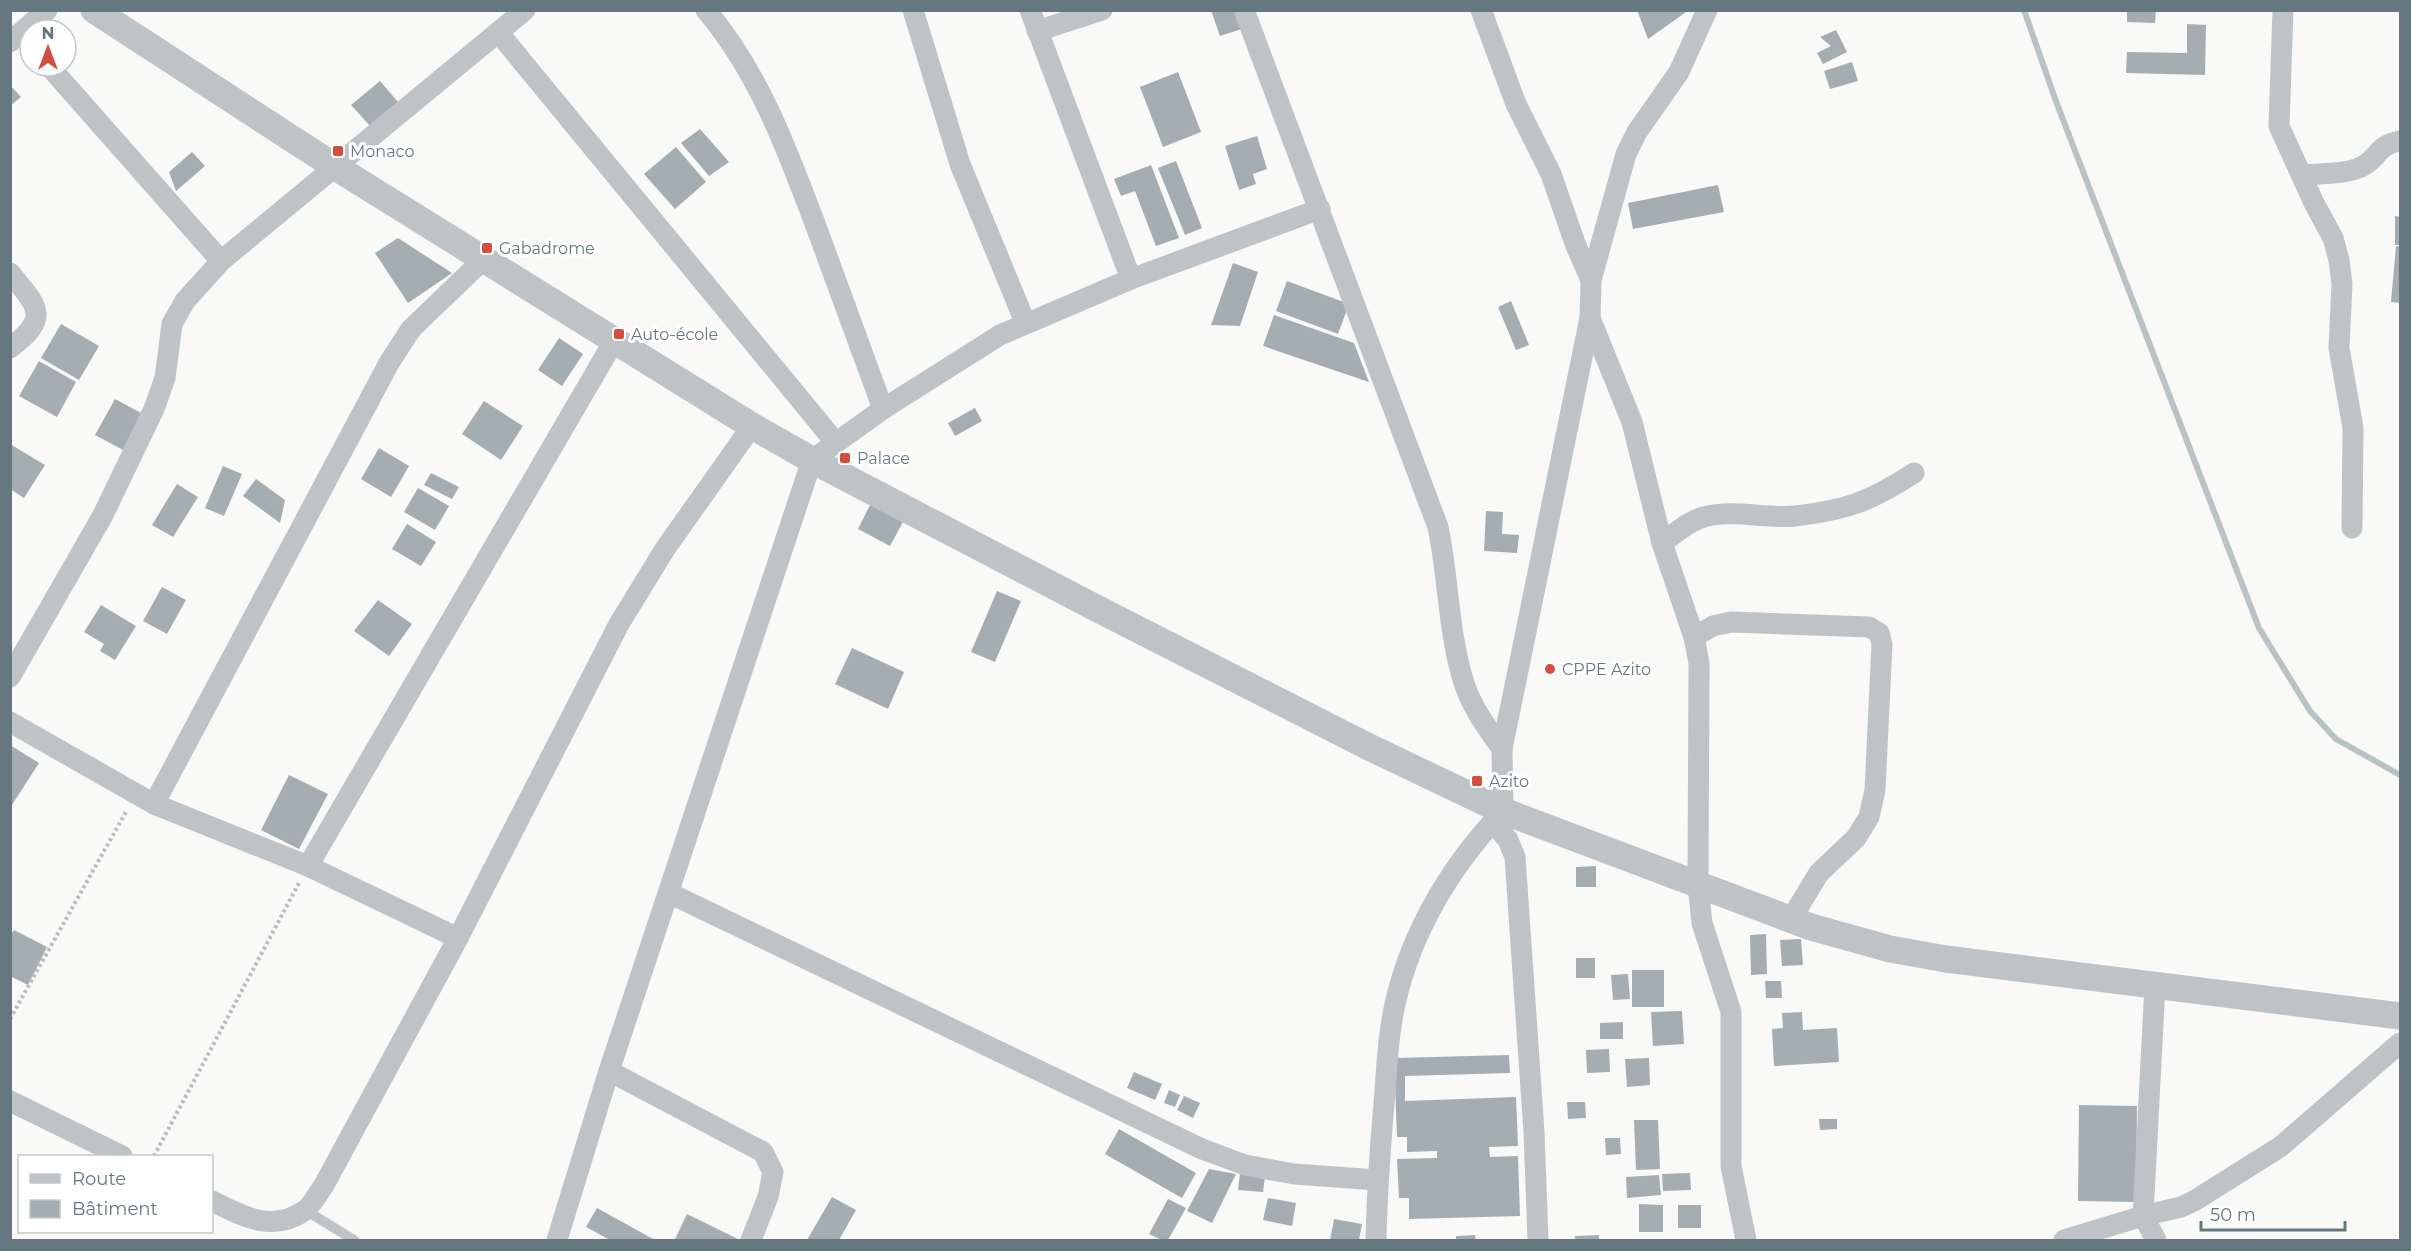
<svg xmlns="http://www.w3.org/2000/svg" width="2411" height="1251" font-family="Montserrat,sans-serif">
  <rect width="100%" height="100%" fill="#f9f9f7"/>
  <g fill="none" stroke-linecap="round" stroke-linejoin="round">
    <polyline stroke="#b7c3c5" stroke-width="6" points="2024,10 2057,104 2259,628 2310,711 2336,739 2400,775"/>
  </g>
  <g fill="#a4aeb2">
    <polygon points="1211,10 1242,10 1248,27 1220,36"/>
    <polygon points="1637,10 1689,10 1648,39"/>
    <polygon points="2127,10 2156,10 2155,23 2127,22"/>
    <polygon points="2187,24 2206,25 2205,75 2126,73 2127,52 2187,53"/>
    <polygon points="1836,30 1847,52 1823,64 1817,53 1831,46 1820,37"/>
    <polygon points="1852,62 1858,81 1830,89 1824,71"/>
    <polygon points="1178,72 1201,132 1163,147 1140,87"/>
    <polygon points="380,81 399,103 371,127 351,105"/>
    <polygon points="10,85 21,97 10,106"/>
    <polygon points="700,129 729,162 709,176 681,143"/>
    <polygon points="1257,136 1267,169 1253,174 1256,184 1239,190 1225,146"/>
    <polygon points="676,147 706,182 675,209 644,174"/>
    <polygon points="192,152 205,166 176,191 169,172"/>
    <polygon points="1176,161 1202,228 1185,235 1158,168"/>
    <polygon points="1151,165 1179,238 1156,246 1135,191 1121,196 1114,179"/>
    <polygon points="1718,185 1724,212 1633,229 1628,203"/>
    <polygon points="2395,216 2400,217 2400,245 2395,245"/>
    <polygon points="398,238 452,273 408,303 375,253"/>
    <polygon points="2396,246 2400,247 2400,303 2391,302"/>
    <polygon points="1233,263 1258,272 1240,326 1211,325"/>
    <polygon points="1287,281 1349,304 1338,334 1276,311"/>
    <polygon points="1511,301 1529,345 1516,350 1498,307"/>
    <polygon points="1274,315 1354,343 1369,382 1263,346"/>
    <polygon points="61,324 99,346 79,380 41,358"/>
    <polygon points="559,338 583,354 562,386 538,370"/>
    <polygon points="39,361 76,382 57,417 19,396"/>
    <polygon points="115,399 143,414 123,450 95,435"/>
    <polygon points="484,401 523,426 501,460 462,434"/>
    <polygon points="975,408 982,421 955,436 948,423"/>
    <polygon points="10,444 45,465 24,498 10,489"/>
    <polygon points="379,448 409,466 391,497 361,479"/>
    <polygon points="223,466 242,474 224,516 205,508"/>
    <polygon points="431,473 459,487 452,499 424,485"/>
    <polygon points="256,479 285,500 280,523 243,496"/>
    <polygon points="177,484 198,497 173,537 152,525"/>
    <polygon points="418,488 449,506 435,530 404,512"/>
    <polygon points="870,505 903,522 890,546 858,529"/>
    <polygon points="1486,511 1503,512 1502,534 1519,535 1517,553 1484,551"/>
    <polygon points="407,524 436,542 421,566 392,549"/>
    <polygon points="162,587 186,600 167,634 143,621"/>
    <polygon points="997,591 1021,601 995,662 971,652"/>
    <polygon points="378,600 412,624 389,656 354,631"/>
    <polygon points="101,605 136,626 115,660 100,651 104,644 84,632"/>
    <polygon points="852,648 904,672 888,709 835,684"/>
    <polygon points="10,745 39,763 10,808"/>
    <polygon points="289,775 328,794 299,849 261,830"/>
    <polygon points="1596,866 1596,887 1576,887 1576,867"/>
    <polygon points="14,930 47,947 28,985 10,976 10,936"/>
    <polygon points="1766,934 1767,974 1751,975 1750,935"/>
    <polygon points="1801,939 1803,965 1782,966 1780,940"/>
    <rect x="1576" y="958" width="19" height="20"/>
    <rect x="1632" y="970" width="32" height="37"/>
    <polygon points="1628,974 1630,999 1613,1000 1611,975"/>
    <polygon points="1765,981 1781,981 1782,998 1766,998"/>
    <polygon points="1682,1011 1684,1044 1653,1046 1651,1012"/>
    <polygon points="1802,1012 1803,1030 1837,1028 1839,1062 1774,1066 1772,1029 1783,1028 1782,1013"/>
    <polygon points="1623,1022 1623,1039 1600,1039 1600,1023"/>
    <polygon points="1609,1049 1610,1072 1587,1073 1586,1050"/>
    <polygon points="1509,1055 1510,1073 1405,1076 1405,1101 1516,1097 1518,1146 1489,1147 1490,1157 1518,1156 1520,1216 1409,1219 1409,1198 1399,1198 1397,1159 1437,1158 1437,1151 1407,1152 1407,1137 1397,1137 1394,1058"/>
    <polygon points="1649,1058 1650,1085 1627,1087 1625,1059"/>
    <polygon points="1134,1072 1162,1084 1155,1100 1127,1088"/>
    <polygon points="1169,1090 1180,1095 1175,1107 1164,1103"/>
    <polygon points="1184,1096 1200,1103 1193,1118 1177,1110"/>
    <polygon points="1567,1102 1585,1102 1586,1118 1568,1119"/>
    <polygon points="2079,1105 2137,1106 2136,1202 2078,1201"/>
    <polygon points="1819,1119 1837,1119 1837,1129 1820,1130"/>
    <polygon points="1634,1120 1658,1120 1660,1169 1636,1170"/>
    <polygon points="1119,1129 1196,1173 1182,1198 1105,1154"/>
    <polygon points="1605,1138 1620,1138 1621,1154 1606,1155"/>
    <polygon points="1209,1169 1236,1174 1212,1223 1187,1211"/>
    <polygon points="1240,1173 1265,1176 1263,1192 1238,1190"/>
    <polygon points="1690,1173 1691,1190 1663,1191 1662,1174"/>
    <polygon points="1659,1175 1661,1195 1627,1198 1626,1177"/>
    <polygon points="832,1197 856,1210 839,1240 807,1240"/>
    <polygon points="1268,1198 1296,1203 1292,1226 1263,1220"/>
    <polygon points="1168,1199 1186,1208 1168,1240 1162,1240 1149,1234"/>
    <polygon points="1639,1204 1663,1205 1663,1232 1639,1232"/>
    <rect x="1678" y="1205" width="23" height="23"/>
    <polygon points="597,1208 655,1240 610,1240 586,1227"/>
    <polygon points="687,1214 740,1240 678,1240 675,1239"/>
    <polygon points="1334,1219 1362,1224 1359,1240 1330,1240"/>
    <polygon points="1475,1235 1476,1240 1456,1240 1456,1236"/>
    <polygon points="1599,1235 1599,1240 1575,1240 1575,1236"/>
  </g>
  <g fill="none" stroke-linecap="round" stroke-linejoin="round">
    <g stroke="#b9bdbf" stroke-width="4" stroke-dasharray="3 3" stroke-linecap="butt">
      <polyline points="10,1019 127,810"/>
      <polyline points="154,1156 299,883"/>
    </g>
    <polyline stroke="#bec4c6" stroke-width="10" points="305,1210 354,1240"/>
    <g stroke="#bec4c6" stroke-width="21">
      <path d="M 706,10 C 760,74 788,152 817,229 C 839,289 861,349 883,409"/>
      <polyline points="913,10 960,164 1025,322"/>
      <polyline points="1030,10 1131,279 1320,209"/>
      <path d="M 1244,10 L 1438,527 C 1449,579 1448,635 1465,686 C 1473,709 1488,729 1502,749"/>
      <polyline points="1481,10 1516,104 1551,174 1576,246 1591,280"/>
      <polyline points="2283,10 2279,126 2314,203 2333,238 2339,260 2342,284 2339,348 2353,428 2352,528"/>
      <polyline points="1037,31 1102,10"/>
      <polyline points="498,32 836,443"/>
      <polyline points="10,42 47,10"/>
      <polyline points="49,66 221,261"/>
      <path d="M 2302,175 C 2321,173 2346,175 2363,166 C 2381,156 2375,146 2400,141"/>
      <path d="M 10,273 C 38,307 51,317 10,348"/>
      <polyline points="1590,318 1632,422 1662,543 1694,637 1699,663 1698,885 1702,923 1731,1012 1731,1166 1746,1240"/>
      <path d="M 1662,543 C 1675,534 1688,521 1704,517 C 1733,509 1766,519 1795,516 C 1847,510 1871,501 1914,473"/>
      <polyline points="1694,637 1713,626 1731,622 1869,627 1879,633 1882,644 1875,790 1869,817 1856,838 1819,873 1791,919"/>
      <polyline points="10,677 103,515 154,409 165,378 172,324 185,301 221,261 525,10"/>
      <polyline points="10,722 154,804 308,866 458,938"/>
      <polyline points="154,804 389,363 411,329 485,258"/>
      <polyline points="1493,822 1508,840 1515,857 1534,1132 1538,1240"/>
      <polyline points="308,866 614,341"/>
      <polyline points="669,893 1202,1149 1245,1165 1294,1174 1377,1180"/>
      <polyline points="2155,985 2143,1216 2156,1240"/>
      <polyline points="609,1071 763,1152 773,1172 768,1197 751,1240"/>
      <polyline points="10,1101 122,1156"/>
      <path d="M 212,1201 C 242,1216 272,1233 304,1211 C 312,1206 318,1193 324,1185 L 458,938 L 619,624 L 665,549 L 752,426"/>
      <polyline points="557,1240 609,1071 812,460 883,409 1000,335 1131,279"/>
      <path d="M 1376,1240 C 1377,1194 1380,1150 1384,1104 C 1386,1078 1387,1052 1391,1026 C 1403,945 1447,869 1503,811 L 1502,749 L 1590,318 L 1591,280 L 1626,154 L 1637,132 L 1679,72 L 1707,10"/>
      <polyline points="2064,1240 2143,1216 2181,1207 2194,1201 2280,1147 2400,1043"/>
    </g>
    <polyline stroke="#bec4c6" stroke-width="27" points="94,10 337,168 752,426 812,460 1096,608 1369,747 1503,811 1811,927 1890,949 1946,959 2400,1016"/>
  </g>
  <g fill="#d24e3e" stroke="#fff" stroke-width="2">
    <rect x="332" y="145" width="12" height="12" rx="3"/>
    <rect x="481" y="242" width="12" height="12" rx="3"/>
    <rect x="613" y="328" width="12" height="12" rx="3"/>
    <rect x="839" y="452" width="12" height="12" rx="3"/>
    <circle cx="1550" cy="669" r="6"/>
    <rect x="1471" y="775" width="12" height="12" rx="3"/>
  </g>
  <g text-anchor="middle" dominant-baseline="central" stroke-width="6" stroke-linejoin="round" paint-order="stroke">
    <g font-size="16" fill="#66787f" stroke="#fff" text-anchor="start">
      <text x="350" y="151">Monaco</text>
      <text x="499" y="248">Gabadrome</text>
      <text x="631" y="334">Auto-école</text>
      <text x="857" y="458">Palace</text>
      <text x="1562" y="669">CPPE Azito</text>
      <text x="1489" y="781">Azito</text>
    </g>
  </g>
  <rect width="2411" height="1251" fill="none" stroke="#66787f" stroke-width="24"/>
  <rect x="18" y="1155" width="195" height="78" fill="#ffffff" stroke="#c2c9cc" stroke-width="1.5"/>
  <rect x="30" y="1174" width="30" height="9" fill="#bec4c6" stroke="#c2c9cc" stroke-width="1.5"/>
  <text x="72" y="1185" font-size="18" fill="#66787f">Route</text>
  <rect x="30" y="1200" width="30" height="18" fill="#a4aeb2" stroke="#c2c9cc" stroke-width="1.5"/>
  <text x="72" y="1215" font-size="18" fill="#66787f">Bâtiment</text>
  <g transform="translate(48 48)"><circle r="28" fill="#ffffff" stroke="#c2c9cc" stroke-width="1.5"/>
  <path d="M0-4.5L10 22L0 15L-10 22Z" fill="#d24e3e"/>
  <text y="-9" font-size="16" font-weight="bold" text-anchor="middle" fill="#66787f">N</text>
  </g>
  <path d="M2201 1221v9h144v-9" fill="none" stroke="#66787f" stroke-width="3"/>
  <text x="2210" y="1221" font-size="18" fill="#66787f" stroke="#ffffff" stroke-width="4.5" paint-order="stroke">50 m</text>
</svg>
